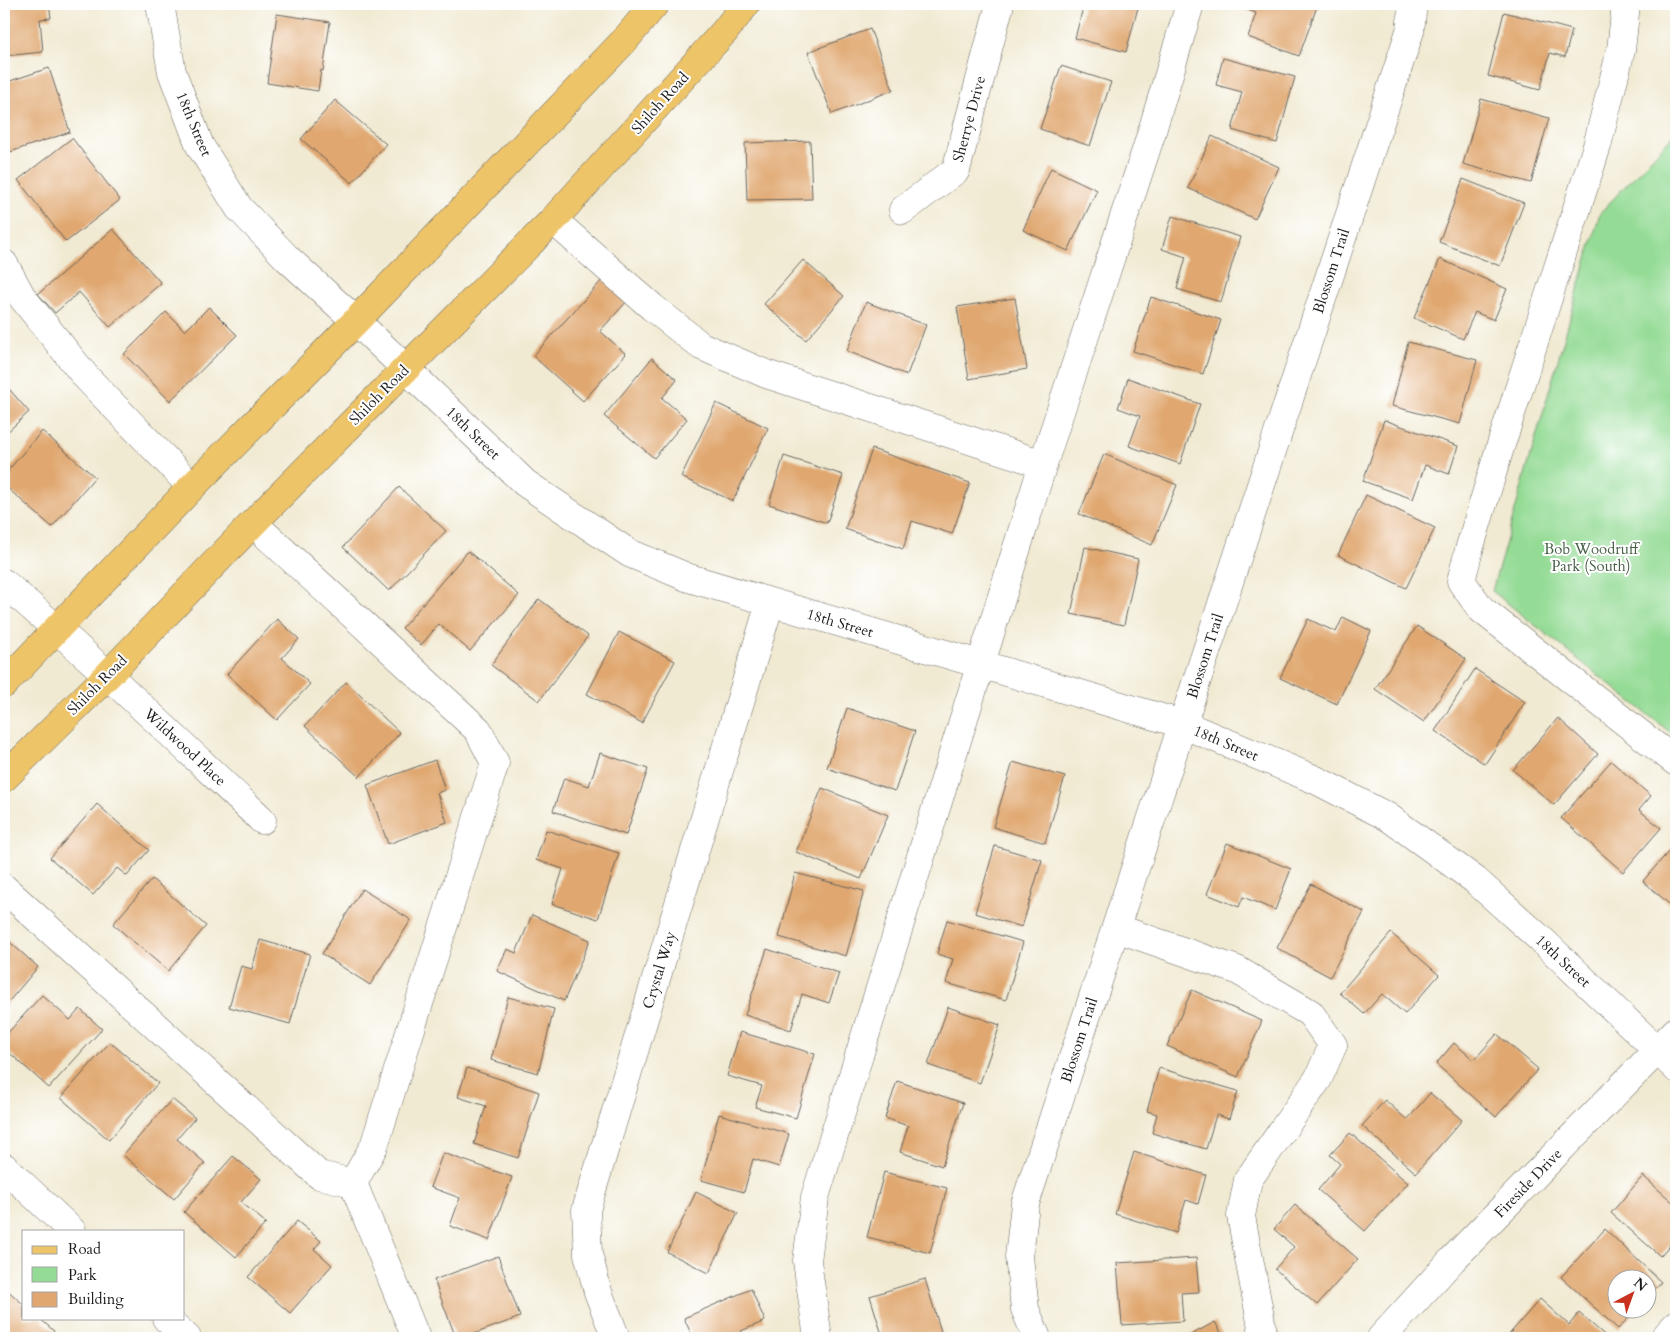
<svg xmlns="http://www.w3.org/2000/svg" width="1680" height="1342" font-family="Cardo,serif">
  <rect width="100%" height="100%" fill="#fff"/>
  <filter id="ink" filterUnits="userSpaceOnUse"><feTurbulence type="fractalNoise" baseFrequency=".02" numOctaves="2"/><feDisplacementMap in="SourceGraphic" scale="10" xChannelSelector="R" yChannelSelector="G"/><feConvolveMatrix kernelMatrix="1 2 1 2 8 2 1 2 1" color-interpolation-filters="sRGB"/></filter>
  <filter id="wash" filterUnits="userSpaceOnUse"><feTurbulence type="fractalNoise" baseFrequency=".0096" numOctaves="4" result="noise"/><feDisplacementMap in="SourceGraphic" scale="20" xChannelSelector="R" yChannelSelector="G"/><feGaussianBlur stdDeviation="1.12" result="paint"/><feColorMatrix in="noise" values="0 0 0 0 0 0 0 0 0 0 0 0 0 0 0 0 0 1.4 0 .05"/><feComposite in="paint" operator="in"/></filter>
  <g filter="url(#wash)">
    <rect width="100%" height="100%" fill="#f1ead3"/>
    <polygon fill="#94db95" stroke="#587c58" points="1676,132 1676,737 1492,591 1600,213"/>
    <g id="blocks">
      <g fill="#e0a770">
        <polygon points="4,4 49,4 51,18 40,19 43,52 4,56"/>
        <polygon points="1084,4 1139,4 1126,52 1075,38"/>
        <polygon points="1240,4 1318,4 1299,56 1248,37 1256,13 1239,7"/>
        <polygon points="1504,12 1572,30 1565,57 1550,53 1540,90 1488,76"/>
        <polygon points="277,14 330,22 323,71 321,70 318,91 267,83"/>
        <polygon points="870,29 893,90 832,114 808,52"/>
        <polygon points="1223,58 1295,77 1277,143 1232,130 1242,92 1216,85"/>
        <polygon points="1061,66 1111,82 1090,146 1040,129"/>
        <polygon points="49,68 70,132 4,154 4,83"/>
        <polygon points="1481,99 1549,118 1531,183 1463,164"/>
        <polygon points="335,100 386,144 352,183 301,139"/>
        <polygon points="1212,136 1279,167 1255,219 1188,188"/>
        <polygon points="72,138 120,200 66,242 18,180"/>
        <polygon points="810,141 812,199 747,200 745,143"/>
        <polygon points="1051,168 1097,190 1068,251 1023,230"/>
        <polygon points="1463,179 1524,203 1500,266 1439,242"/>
        <polygon points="1172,216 1240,237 1221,302 1177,289 1186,257 1162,249"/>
        <polygon points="113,229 161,283 110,327 79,292 55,313 38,294"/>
        <polygon points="1440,259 1507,289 1494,320 1475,312 1463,339 1414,318"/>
        <polygon points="803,260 844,296 806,340 764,304"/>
        <polygon points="604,278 628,300 600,331 626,354 583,401 533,356"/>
        <polygon points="1151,297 1221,320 1203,374 1133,351"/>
        <polygon points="1015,298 1027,369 969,379 957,307"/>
        <polygon points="866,302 926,325 907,375 847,351"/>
        <polygon points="209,307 237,335 170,401 124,354 166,312 185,331"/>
        <polygon points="1408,342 1477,360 1460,424 1392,406"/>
        <polygon points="652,358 677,380 662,398 687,419 654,458 604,416"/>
        <polygon points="1128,378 1200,404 1180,464 1129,446 1140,416 1118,408"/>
        <polygon points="10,390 29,412 4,435 4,395"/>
        <polygon points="716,403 768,428 733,501 681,477"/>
        <polygon points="1384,420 1458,446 1449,474 1425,465 1413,499 1363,481"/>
        <polygon points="42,431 95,477 52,527 4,485 4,475"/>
        <polygon points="872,449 970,483 952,534 912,521 903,549 845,529"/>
        <polygon points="1104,454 1177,485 1152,545 1079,514"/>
        <polygon points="784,456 843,475 827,523 769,504"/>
        <polygon points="399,487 446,531 389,591 343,547"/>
        <polygon points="1366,495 1435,528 1406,588 1338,555"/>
        <polygon points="1085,547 1138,559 1124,625 1071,614"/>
        <polygon points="468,551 519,595 470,651 439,624 421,645 402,628"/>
        <polygon points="539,599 588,636 539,701 491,665"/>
        <polygon points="1343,617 1371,631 1337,704 1280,678 1308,619 1336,632"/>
        <polygon points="277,619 299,639 282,658 310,684 277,720 227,674"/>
        <polygon points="1417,626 1466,659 1424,722 1375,689"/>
        <polygon points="619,632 675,661 642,723 587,694"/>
        <polygon points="1475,669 1525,702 1485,764 1435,731"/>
        <polygon points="346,682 400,733 359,777 305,726"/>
        <polygon points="847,708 915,731 895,791 827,768"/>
        <polygon points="1558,718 1598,754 1554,805 1513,770"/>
        <polygon points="600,753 648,769 626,835 553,811 564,778 589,786"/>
        <polygon points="435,760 445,790 437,793 447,822 388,844 367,785"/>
        <polygon points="1611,761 1651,796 1639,810 1661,828 1623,872 1561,818"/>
        <polygon points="1013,762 1065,777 1045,843 993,827"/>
        <polygon points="822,788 888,815 861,879 796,852"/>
        <polygon points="97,804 149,850 127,876 117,868 93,895 50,858"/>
        <polygon points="546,830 619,853 598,919 552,904 563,869 536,860"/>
        <polygon points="1227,843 1291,869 1275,910 1243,897 1239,907 1207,894"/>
        <polygon points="1676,843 1676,910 1643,881"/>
        <polygon points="995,846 1042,860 1022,927 975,913"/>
        <polygon points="795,873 864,891 846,956 779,937"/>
        <polygon points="152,879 206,926 168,971 113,924"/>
        <polygon points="1311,884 1364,912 1330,977 1277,948"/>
        <polygon points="362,889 411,920 370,985 322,954"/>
        <polygon points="532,915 590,940 564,1001 497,971 507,949 516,953"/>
        <polygon points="947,920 1023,942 1006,1000 946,983 953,959 937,954"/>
        <polygon points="1391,933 1439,975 1405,1014 1382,994 1364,1014 1340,993"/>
        <polygon points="4,937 38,967 4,1007"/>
        <polygon points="260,940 310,954 290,1024 229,1007 241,966 252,969"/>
        <polygon points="767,949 839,973 829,1003 802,994 791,1030 745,1015"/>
        <polygon points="1192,990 1262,1021 1238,1077 1167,1046"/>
        <polygon points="42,995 70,1020 80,1009 102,1029 49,1088 4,1048 4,1037"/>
        <polygon points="508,997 554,1009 538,1073 491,1060"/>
        <polygon points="948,1007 1000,1025 980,1083 928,1065"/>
        <polygon points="740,1032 815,1054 796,1118 755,1107 762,1086 727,1076"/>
        <polygon points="1497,1034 1538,1069 1496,1117 1436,1064 1454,1043 1474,1060"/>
        <polygon points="110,1042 158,1083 109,1140 61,1098"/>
        <polygon points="467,1068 539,1092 518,1158 474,1144 486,1106 458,1097"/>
        <polygon points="1159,1068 1238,1091 1229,1119 1216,1115 1206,1149 1152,1133 1157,1114 1147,1111"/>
        <polygon points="897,1081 963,1103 942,1166 900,1152 908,1126 885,1118"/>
        <polygon points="1430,1093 1462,1120 1416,1173 1362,1126 1385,1100 1407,1120"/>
        <polygon points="172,1099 195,1118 177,1139 205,1163 174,1199 123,1155"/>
        <polygon points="719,1114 789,1134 779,1167 753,1159 744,1192 701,1180"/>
        <polygon points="1350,1133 1408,1183 1365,1231 1318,1190 1340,1164 1330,1155"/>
        <polygon points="1134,1152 1206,1175 1198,1204 1186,1200 1176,1233 1115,1214"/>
        <polygon points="443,1153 512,1177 489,1240 450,1226 460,1198 430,1187"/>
        <polygon points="233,1156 261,1179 241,1202 266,1223 236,1257 184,1212"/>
        <polygon points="884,1172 947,1188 930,1253 867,1237"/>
        <polygon points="1643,1176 1676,1205 1676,1238 1660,1256 1611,1213"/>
        <polygon points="696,1192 738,1213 709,1273 667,1252"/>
        <polygon points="1295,1205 1358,1259 1317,1305 1275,1269 1294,1247 1274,1229"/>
        <polygon points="297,1221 321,1241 314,1249 332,1265 290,1313 248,1277"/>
        <polygon points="1605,1229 1661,1282 1648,1297 1648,1280 1618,1280 1618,1310 1636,1310 1618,1329 1561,1277"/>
        <polygon points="498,1256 520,1317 463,1338 456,1338 434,1280"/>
        <polygon points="1196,1258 1199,1292 1181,1293 1183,1321 1122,1325 1117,1263"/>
        <polygon points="925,1279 943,1338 883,1338 870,1296"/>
        <polygon points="4,1287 24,1305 24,1318 39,1318 54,1331 48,1338 4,1338"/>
        <polygon points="751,1289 765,1321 741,1331 744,1338 693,1338 684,1318"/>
        <polygon points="1540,1299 1569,1325 1579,1313 1608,1338 1506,1338"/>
        <polygon points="1215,1322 1224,1338 1185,1338"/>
        <polygon points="359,1333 362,1338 347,1338"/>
      </g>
    </g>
  </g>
  <g filter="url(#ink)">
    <use href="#blocks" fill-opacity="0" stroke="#67645c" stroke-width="1"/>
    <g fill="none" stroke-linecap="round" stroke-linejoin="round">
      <g stroke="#67645c" stroke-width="29">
        <g id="minor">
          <polyline points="160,4 172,72 200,146 239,208 288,259 356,321 525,483 629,553 689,578 1182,724 1316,780 1388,817 1475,880 1546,944 1676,1068"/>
          <polyline points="1626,4 1621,50 1597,146 1499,451 1469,550 1461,581 1481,609 1676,762"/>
          <polyline points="903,210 956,170 1000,4"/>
          <polyline points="553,220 652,307 701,346 766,374 1043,464"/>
          <polyline points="4,264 22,297 86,377 192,487"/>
          <polyline points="253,523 478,730 495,763 374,1146 353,1183 416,1338"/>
          <path d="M 4,583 C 93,659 177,740 262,820"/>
          <polyline points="4,888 319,1175 353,1183"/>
          <polyline points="1116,928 1237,970 1310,1013 1333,1045 1318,1079 1248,1180 1241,1216 1264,1338"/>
          <polyline points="4,1167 72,1231"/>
          <polyline points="166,1318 187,1338"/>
          <polyline points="616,1338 598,1292 588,1254 586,1210 770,603"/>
          <polyline points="818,1338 807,1261 815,1197 1043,464 1149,141 1190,4"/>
          <polyline points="1037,1338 1025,1309 1019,1257 1025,1204 1410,31 1413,4"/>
          <polyline points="1381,1338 1453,1259 1676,1031"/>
          <polyline points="1664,1338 1676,1325"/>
        </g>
      </g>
      <g stroke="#67645c" stroke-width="29">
        <g id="major">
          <polyline points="4,684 192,487 356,321 624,41 655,4"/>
          <polyline points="4,778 108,675 253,523 553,220 724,32 746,4"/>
        </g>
      </g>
      <use href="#minor" stroke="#fff" stroke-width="28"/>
      <use href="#major" stroke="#eec469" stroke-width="28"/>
    </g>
  </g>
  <g text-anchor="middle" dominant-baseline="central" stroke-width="4" stroke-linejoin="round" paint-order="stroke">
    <g font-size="15" fill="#1c1c1c" stroke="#fff">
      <text transform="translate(660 103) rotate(-48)">Shiloh Road</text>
      <text transform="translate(969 119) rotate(-75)">Sherrye Drive</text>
      <text transform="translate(194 124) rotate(67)">18th Street</text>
      <text transform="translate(1331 271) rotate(-72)">Blossom Trail</text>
      <text transform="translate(379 395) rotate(-45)">Shiloh Road</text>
      <text transform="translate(473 433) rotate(44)">18th Street</text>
      <text transform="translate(840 623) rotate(16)">18th Street</text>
      <text transform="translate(1205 656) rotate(-72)">Blossom Trail</text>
      <text transform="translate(97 685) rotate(-45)">Shiloh Road</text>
      <text transform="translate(1226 743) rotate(23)">18th Street</text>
      <text transform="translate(185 747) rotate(43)">Wildwood Place</text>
      <text transform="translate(1563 961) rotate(43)">18th Street</text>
      <text transform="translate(659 970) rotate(-73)">Crystal Way</text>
      <text transform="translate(1079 1040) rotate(-72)">Blossom Trail</text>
      <text transform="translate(1528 1183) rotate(-46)">Fireside Drive</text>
    </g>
    <g font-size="15" fill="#465f46" stroke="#fff">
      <text x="1591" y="549">Bob Woodruff<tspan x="1591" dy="17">Park (South)</tspan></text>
    </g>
  </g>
  <rect width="1680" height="1342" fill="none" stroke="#fff" stroke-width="20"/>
  <rect x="22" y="1230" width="162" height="90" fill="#ffffff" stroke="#a4a4a4"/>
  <rect x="32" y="1246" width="25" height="8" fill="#eec469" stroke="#a4a4a4"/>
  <text x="68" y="1254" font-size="15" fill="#1c1c1c">Road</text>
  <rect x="32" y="1267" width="25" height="15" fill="#94db95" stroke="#a4a4a4"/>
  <text x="68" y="1280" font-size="15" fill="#1c1c1c">Park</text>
  <rect x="32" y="1292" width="25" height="15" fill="#e0a770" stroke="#a4a4a4"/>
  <text x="68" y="1304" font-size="15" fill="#1c1c1c">Building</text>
  <g transform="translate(1632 1294) rotate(41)"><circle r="24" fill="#ffffff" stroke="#a4a4a4"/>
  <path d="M0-4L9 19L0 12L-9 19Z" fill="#c8321e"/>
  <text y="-8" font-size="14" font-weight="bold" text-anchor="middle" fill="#1c1c1c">N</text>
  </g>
</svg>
